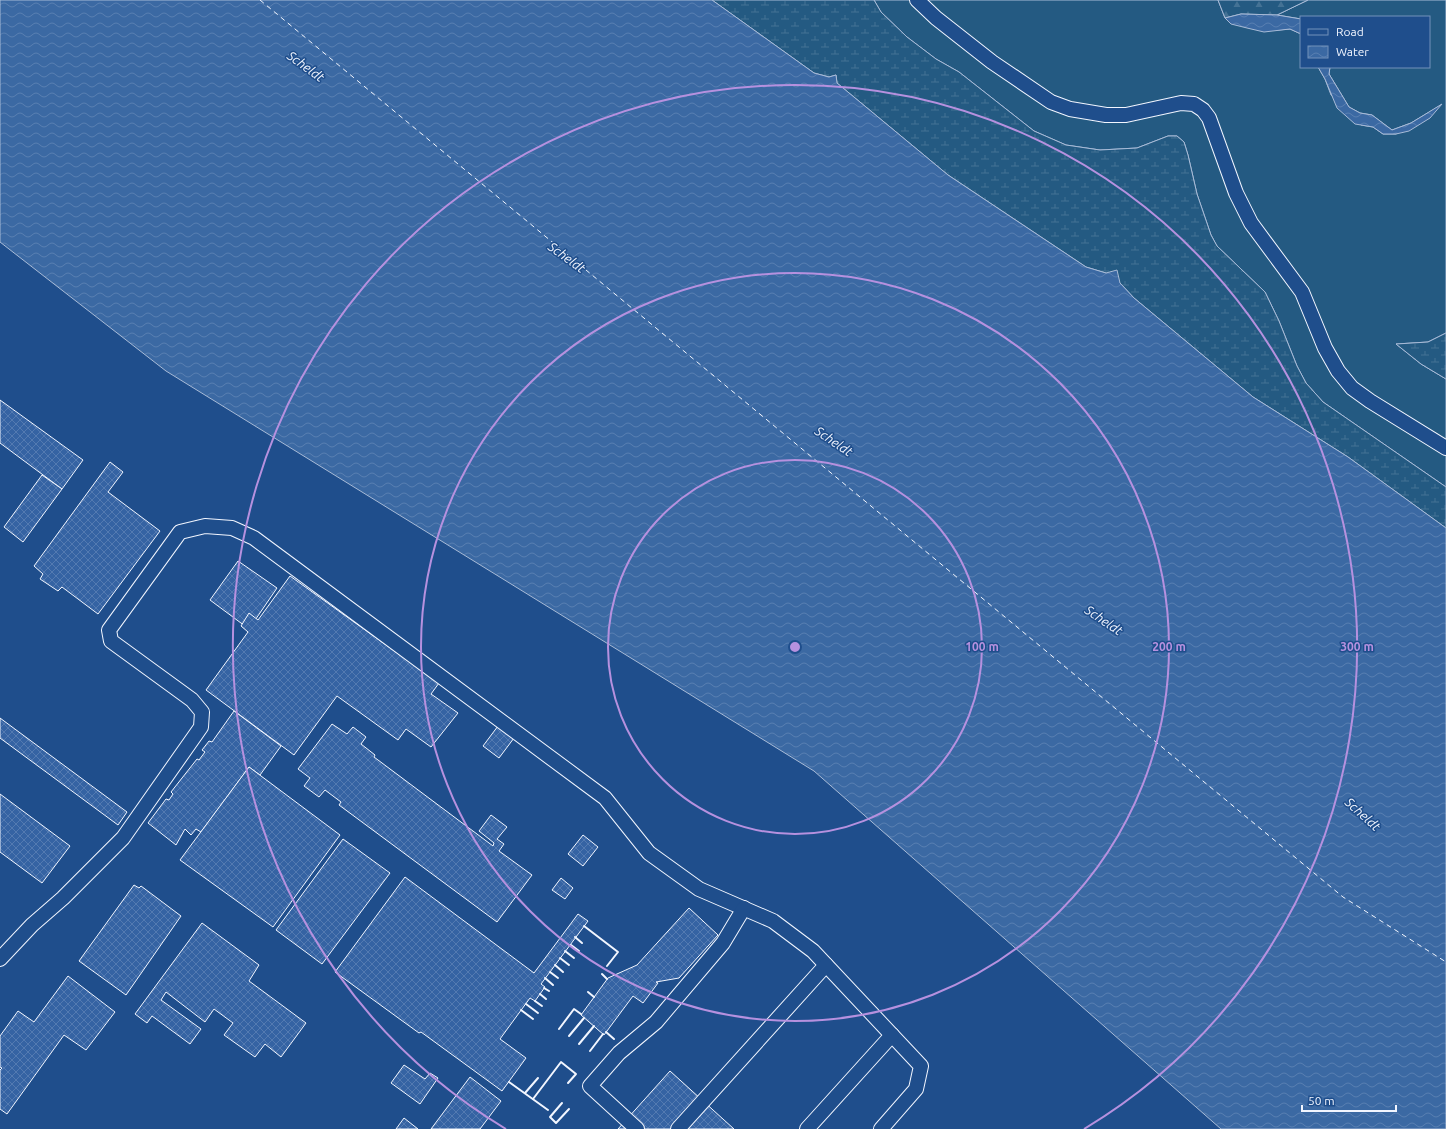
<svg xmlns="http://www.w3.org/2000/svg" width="1446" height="1129" font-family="Ubuntu,sans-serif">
  <defs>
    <pattern id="forest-firs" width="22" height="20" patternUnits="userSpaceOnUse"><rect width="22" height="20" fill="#245a82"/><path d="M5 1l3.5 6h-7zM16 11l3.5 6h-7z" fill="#447295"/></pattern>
    <pattern id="wetland-marsh" width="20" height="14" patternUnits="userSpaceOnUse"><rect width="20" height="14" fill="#245a82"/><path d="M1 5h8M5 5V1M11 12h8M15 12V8" fill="none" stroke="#447295"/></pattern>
    <pattern id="water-waves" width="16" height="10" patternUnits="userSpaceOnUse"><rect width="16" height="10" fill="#3b69a3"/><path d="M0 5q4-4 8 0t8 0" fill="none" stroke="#587fb1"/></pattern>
    <pattern id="building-cross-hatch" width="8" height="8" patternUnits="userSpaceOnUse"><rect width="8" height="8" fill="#3563a3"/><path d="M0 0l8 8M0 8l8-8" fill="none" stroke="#537ab1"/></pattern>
  </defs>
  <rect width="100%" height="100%" fill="#1f4e8c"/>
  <polygon fill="#245a82" stroke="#a8bbd7" points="874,0 1218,0 1225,18 1278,30 1290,29 1301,34 1301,67 1318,67 1325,79 1331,95 1361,125 1373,127 1383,134 1396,134 1441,105 1411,123 1392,130 1372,115 1360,113 1349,107 1329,74 1330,67 1429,67 1429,17 1301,17 1301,19 1277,15 1308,0 1446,0 1446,333 1428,342 1396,344 1421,364 1446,379 1446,487 1323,402 1306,383 1297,366 1279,321 1265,292 1217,246 1211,235 1197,194 1188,155 1184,142 1177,136 1168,136 1137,148 1100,150 1066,145 1034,131 959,72 936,59 907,37 881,12"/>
  <polygon fill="url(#forest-firs)" stroke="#a8bbd7" points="1218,0 1308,0 1277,15 1241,14 1225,18"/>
  <g fill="url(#wetland-marsh)" stroke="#a8bbd7">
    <polygon points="712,0 874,0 881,12 907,37 936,59 959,72 1034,131 1066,145 1100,150 1137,148 1168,136 1177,136 1184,142 1188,155 1197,194 1211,235 1217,246 1265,292 1279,321 1297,366 1306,383 1323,402 1446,487 1446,528 1348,457 1253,397 1134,298 1120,283 1106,273 1086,267 948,175 837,83 836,75 829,77 814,73"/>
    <polygon points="1446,333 1446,379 1421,364 1396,344 1428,342"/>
  </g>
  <g fill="url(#water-waves)" stroke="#a8bbd7">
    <polygon points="0,0 712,0 814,73 829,77 836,75 837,83 948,175 1086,267 1106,273 1117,270 1120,283 1134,298 1253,397 1348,457 1446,528 1446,1129 1221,1129 814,771 166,371 0,242"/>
    <polygon points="1241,14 1277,15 1301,19 1301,34 1290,29 1264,32 1247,28 1231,24 1225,18"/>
    <polygon points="1318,67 1330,67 1329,74 1349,107 1360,113 1372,115 1392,130 1411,123 1442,104 1430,118 1409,131 1396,134 1383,134 1373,127 1355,124 1337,108 1325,79"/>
  </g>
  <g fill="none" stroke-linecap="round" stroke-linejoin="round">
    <polyline stroke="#f2f6ff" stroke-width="1" stroke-dasharray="5 4" stroke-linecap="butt" points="260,0 1343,897 1446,962"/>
  </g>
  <g fill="url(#building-cross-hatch)" stroke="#f2f6ff">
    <polygon points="0,400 83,460 62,489 0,443"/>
    <polygon points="110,462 123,472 108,492 160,531 98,614 62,587 58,591 40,579 43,574 34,566"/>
    <polygon points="42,475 62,489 23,542 4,527"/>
    <polygon points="238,561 277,588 249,629 210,600"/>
    <polygon points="290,576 439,683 431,694 458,713 431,747 406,729 398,740 337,696 294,755 206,690 248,632 241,626 249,613 258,620"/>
    <polygon points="234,711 281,746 260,775 249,767 201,832 196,829 191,835 185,829 176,845 148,823 166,799 169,800 173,794 171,792 197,759 199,760 205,752 202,750 209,741 212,742"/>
    <polygon points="0,718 127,812 118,825 0,738"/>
    <polygon points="332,724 347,734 353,727 366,737 361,744 375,755 374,757 493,846 494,843 479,831 491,815 507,827 497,839 504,844 499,851 532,875 497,922 339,805 341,802 325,790 319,797 304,786 310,778 298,769"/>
    <polygon points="498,726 514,738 499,758 483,746"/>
    <polygon points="249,767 340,835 273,927 180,860"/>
    <polygon points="0,794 70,846 42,883 0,852"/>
    <polygon points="583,835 598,847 583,866 568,854"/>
    <polygon points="343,839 390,873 322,964 276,930"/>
    <polygon points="405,877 534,973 578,914 588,921 541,984 545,987 535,1001 530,998 500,1039 526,1058 502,1091 421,1032 419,1033 335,972"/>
    <polygon points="561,878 573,888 565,899 552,890"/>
    <polygon points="134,885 139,888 141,886 181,916 126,995 79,961"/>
    <polygon points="689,908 718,935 679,978 656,982 658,983 643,1003 633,996 604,1035 581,1015 608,978 637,965"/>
    <polygon points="202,923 259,965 249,981 306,1023 281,1057 265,1044 255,1057 224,1035 233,1023 214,1009 205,1022 166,992 161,1000 201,1029 190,1044 152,1016 147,1023 135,1014"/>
    <polygon points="68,976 115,1012 86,1050 64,1035 7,1114 0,1109 0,1070 2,1068 0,1067 0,1036 18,1011 34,1022"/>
    <polygon points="404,1065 425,1079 430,1073 438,1078 420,1104 391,1083"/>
    <polygon points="670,1071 734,1129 618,1129"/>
    <polygon points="470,1077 501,1101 480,1129 431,1129"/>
    <polygon points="404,1118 418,1129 396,1129"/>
  </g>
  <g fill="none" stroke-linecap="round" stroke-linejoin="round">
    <g stroke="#f2f6ff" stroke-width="16">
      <g id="minor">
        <polyline points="917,0 936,18 992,62 1051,102 1070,109 1106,115 1126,115 1181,103 1194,104 1203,110 1209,118 1236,193 1251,223 1302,292 1325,348 1338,371 1352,388 1370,401 1446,448"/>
        <polyline points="0,959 32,925 63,898 123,838 201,727 202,712 192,700 111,641 109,630 180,532 205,526 232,528 254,538 605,798 649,853 699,889 773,921 813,951 921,1066 916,1089 881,1129"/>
        <polyline points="637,1129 590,1086 619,1053 656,1022 723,943 744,908"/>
        <polyline points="678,1129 826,965"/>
        <polyline points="807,1129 892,1035"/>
      </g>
    </g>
    <use href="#minor" stroke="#1f4e8c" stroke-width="14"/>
    <g stroke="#f2f6ff" stroke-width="2">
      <polyline points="584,926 618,952 607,966"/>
      <polyline points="575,937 582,943"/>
      <polyline points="571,945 579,951"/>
      <polyline points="565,951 574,958"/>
      <polyline points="560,958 569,965"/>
      <polyline points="555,965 563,972"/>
      <polyline points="550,972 558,978"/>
      <polyline points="602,974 607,979"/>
      <polyline points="545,978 553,985"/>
      <polyline points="544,988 549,991"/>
      <polyline points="588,992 594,997"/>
      <polyline points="540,994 546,999"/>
      <polyline points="535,1001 542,1006"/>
      <polyline points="526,1004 538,1013"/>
      <polyline points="521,1010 533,1019"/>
      <polyline points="559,1029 574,1009 581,1014"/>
      <polyline points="606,1032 614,1039"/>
      <polyline points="569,1036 584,1018"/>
      <polyline points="579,1044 594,1026"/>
      <polyline points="590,1051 603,1034"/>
      <polyline points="509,1082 548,1110"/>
      <polyline points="525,1093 538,1078"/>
      <polyline points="533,1099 561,1062 576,1074 568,1083"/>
      <polyline points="562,1103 550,1117 556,1123 569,1109"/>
    </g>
  </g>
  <g fill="none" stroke="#b691df" stroke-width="2">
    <circle cx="795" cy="647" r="187"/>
    <circle cx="795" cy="647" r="374"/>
    <path d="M506 1129A562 562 0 1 1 1084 1129"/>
  </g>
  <g text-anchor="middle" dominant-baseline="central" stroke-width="3" stroke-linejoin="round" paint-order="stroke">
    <g font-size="13" font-style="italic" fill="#f2f6ff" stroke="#1f4e8c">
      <text transform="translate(306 66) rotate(36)">Scheldt</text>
      <text transform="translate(567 257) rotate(36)">Scheldt</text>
      <text transform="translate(834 441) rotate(34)">Scheldt</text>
      <text transform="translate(1104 620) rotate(34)">Scheldt</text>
      <text transform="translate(1363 814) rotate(42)">Scheldt</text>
    </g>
  </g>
  <circle cx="795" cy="647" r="6" fill="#b691df" stroke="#1f4e8c" stroke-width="2"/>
  <g font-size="12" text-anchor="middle" font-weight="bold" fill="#b691df" stroke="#1f4e8c" stroke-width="3" stroke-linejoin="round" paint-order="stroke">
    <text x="982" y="651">100 m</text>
    <text x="1169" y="651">200 m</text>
    <text x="1357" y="651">300 m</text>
  </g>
  <rect x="1300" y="16" width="130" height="52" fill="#1f4e8c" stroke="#7391ba"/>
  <rect x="1308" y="29" width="20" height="6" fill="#1f4e8c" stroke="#7391ba"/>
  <text x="1336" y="36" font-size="12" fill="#f2f6ff">Road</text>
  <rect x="1308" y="46" width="20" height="12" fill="url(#water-waves)" stroke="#7391ba"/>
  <text x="1336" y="56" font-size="12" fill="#f2f6ff">Water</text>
  <path d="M1302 1105v6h94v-6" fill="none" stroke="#f2f6ff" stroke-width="2"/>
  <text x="1308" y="1105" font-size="12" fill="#f2f6ff" stroke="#1f4e8c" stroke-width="3" paint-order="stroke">50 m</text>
</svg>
